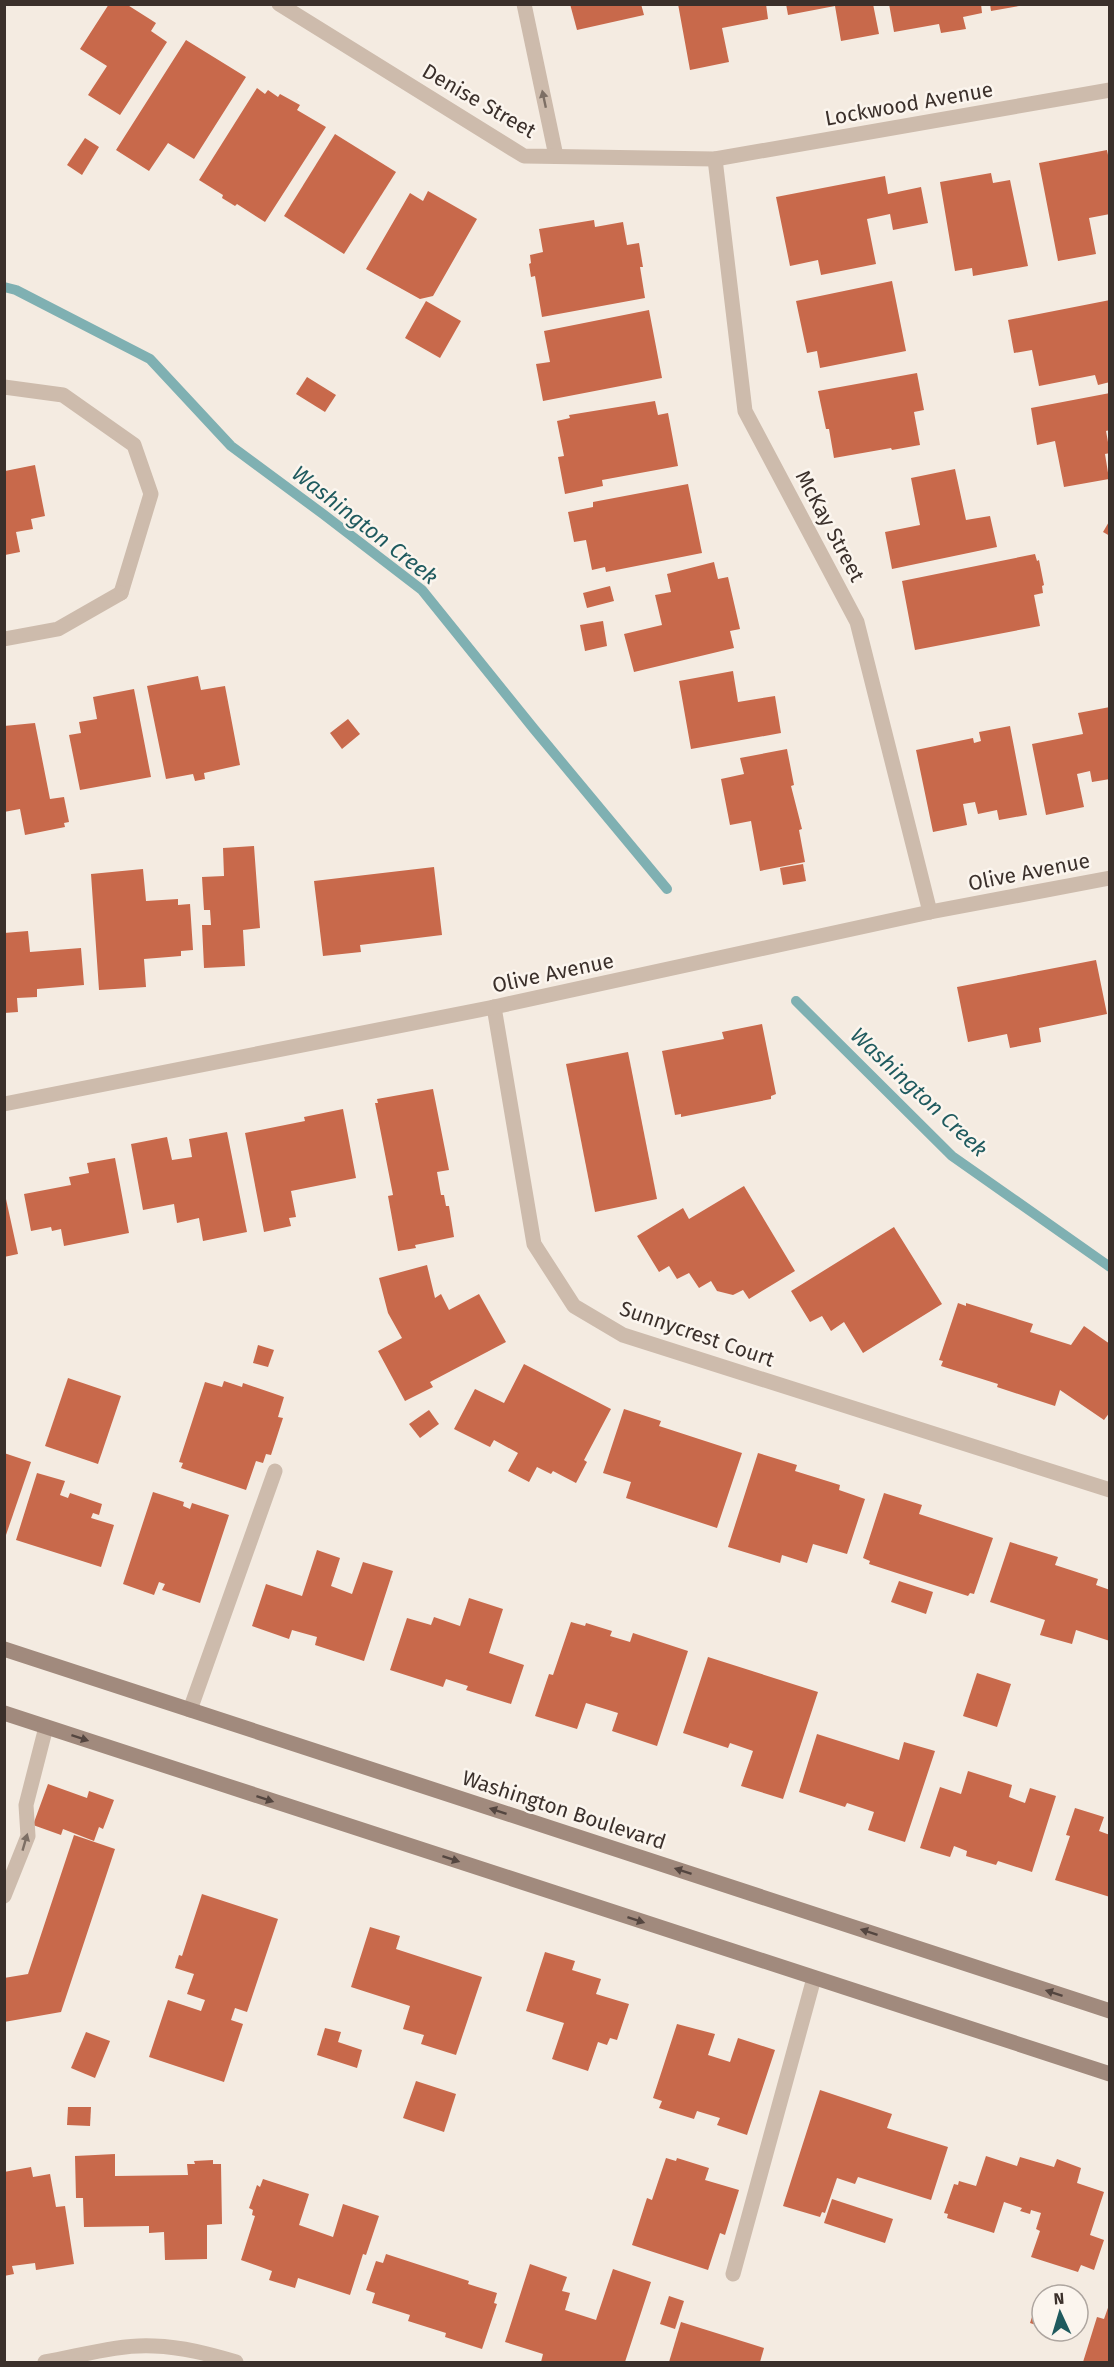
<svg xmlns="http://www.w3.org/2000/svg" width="1114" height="2367" font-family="'Fira Sans',sans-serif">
  <rect width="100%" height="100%" fill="#f4ebe1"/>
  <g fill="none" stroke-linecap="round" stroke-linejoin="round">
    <g stroke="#7fb0b2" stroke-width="10">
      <polyline points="4,287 16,290 150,359 231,446 323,514 422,590 534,729 667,889"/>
      <polyline points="796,1001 952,1156 1110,1267"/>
    </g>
  </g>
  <g fill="#c8694b">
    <polygon points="109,4 126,4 156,23 151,31 167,42 120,115 88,95 107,66 80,49"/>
    <polygon points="570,4 641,4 644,15 577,30"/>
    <polygon points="678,4 766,4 768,19 722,28 729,62 690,70"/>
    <polygon points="786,4 873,4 879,34 841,41 835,6 788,15"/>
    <polygon points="889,4 981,4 982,13 963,17 966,29 941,33 939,24 894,32"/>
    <polygon points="990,4 1018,4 1019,6 991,11"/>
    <polygon points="186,40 246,77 194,159 168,143 149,171 116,150"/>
    <polygon points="257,88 265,94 268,90 278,97 280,94 300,105 297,110 326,127 265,222 237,204 235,206 222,198 223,195 199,180"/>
    <polygon points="335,134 396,172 344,254 284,216"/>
    <polygon points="85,138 99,147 82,175 67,165"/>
    <polygon points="1107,150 1110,165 1110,214 1089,218 1096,254 1058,261 1039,163"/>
    <polygon points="991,173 993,183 1010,180 1028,266 973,276 972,268 955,271 940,182"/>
    <polygon points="885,176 888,194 921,187 928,223 893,230 890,214 867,219 876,264 821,275 818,260 790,266 776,197"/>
    <polygon points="428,191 477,219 433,296 420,299 366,269 410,193 423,201"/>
    <polygon points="594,220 595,227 623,222 627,245 639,243 643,267 640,267 645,298 542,317 535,276 531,277 529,264 531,263 530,255 543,252 539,229"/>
    <polygon points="892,281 906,351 820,368 817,351 807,353 796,301"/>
    <polygon points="1110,300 1110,382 1098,385 1095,375 1039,386 1032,350 1014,353 1008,320"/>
    <polygon points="426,301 461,321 440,358 405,338"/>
    <polygon points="649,310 662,378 543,401 536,364 550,362 544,331"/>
    <polygon points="917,373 924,410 914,412 920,445 892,450 891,448 834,458 829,429 826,429 818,391"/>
    <polygon points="307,377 336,395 325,412 296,394"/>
    <polygon points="1110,393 1110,430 1106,431 1110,453 1105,454 1109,479 1064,487 1055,441 1037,445 1031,408"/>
    <polygon points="655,401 658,415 668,413 678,466 602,480 603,486 565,494 558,457 564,456 557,421 570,418 569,415"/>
    <polygon points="35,465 45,516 31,519 33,529 16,532 20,552 5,555 5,471"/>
    <polygon points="955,469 966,520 990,516 997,547 892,569 885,532 920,525 911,478"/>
    <polygon points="688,484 702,553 606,572 605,567 592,570 586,540 574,542 568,512 593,507 593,502"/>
    <polygon points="1110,520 1110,536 1103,532"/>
    <polygon points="1035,554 1037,561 1039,560 1044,585 1042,586 1043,593 1034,595 1040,626 915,650 902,581"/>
    <polygon points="714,562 718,579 728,577 740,629 730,631 734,648 634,672 624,634 662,625 655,595 671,592 667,574"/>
    <polygon points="610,586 614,601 587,608 583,593"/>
    <polygon points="603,621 607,646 585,651 580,625"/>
    <polygon points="733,671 738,702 775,696 781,733 691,749 679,681"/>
    <polygon points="198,676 201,690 225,686 240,765 204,773 205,779 195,781 193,774 166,779 147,686"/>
    <polygon points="134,689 151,777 80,790 69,735 81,733 79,722 97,719 93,697"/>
    <polygon points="1110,707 1110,779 1092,782 1090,771 1077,774 1084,807 1046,815 1032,744 1083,734 1078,713"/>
    <polygon points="348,719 360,734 342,749 330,733"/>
    <polygon points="35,723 50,799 64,797 69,822 64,823 65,827 25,835 20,809 4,812 4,726"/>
    <polygon points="1010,726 1027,815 999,820 997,810 978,814 975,802 963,804 967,825 933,832 916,750 973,738 974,743 981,741 979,732"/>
    <polygon points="787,749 794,785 791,786 802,829 799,830 805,862 760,871 751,821 730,825 721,779 744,774 740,758"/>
    <polygon points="254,846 260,928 243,930 245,966 204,968 202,925 211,925 210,910 204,910 202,877 224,876 223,848"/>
    <polygon points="803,864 806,881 783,885 780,868"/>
    <polygon points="434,867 442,935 360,945 361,952 323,956 314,881"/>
    <polygon points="143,869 146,901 178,899 178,905 190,904 193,950 181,951 181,956 144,959 146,987 99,990 91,874"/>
    <polygon points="28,931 30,952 81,948 84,985 37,989 37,997 17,998 18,1012 4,1013 4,933"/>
    <polygon points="1096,960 1107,1014 1039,1028 1041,1042 1010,1048 1007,1034 968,1042 957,987"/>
    <polygon points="762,1024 776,1094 771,1096 771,1099 681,1117 681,1114 675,1115 662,1051 724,1039 722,1032"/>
    <polygon points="628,1052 657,1199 595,1212 566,1064"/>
    <polygon points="433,1089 449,1170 437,1172 441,1195 444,1195 446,1206 449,1206 454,1237 415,1245 416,1248 398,1251 388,1196 393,1195 375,1103 378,1103 377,1099"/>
    <polygon points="343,1109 356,1178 291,1191 296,1217 289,1218 291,1226 264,1232 245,1133 305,1121 304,1117"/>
    <polygon points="227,1132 247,1232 203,1241 199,1218 177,1223 174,1204 143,1210 131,1144 167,1137 172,1160 192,1157 189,1139"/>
    <polygon points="115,1158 129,1233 64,1246 61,1229 52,1231 51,1227 31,1231 24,1194 71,1185 69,1177 89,1173 87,1163"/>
    <polygon points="744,1186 795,1271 749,1299 743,1290 733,1295 717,1291 711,1281 699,1288 689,1273 677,1279 669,1266 659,1272 637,1236 683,1208 689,1219"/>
    <polygon points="4,1190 18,1254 4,1257"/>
    <polygon points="894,1227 942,1304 863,1353 844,1322 831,1331 822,1316 810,1322 791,1291"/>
    <polygon points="427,1265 435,1298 441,1294 449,1310 479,1294 506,1342 430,1382 433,1387 405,1401 378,1351 402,1338 388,1313 379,1278"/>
    <polygon points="958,1303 966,1306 966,1303 1033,1324 1030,1332 1071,1345 1084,1326 1110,1344 1110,1412 1104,1420 1060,1390 1055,1406 997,1387 998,1384 941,1366 943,1361 939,1360"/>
    <polygon points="258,1345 274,1350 268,1367 253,1363"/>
    <polygon points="524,1364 611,1409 584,1460 587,1462 576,1483 553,1471 551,1474 537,1467 529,1482 508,1471 518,1453 494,1440 490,1447 454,1429 475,1389 504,1403"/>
    <polygon points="68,1378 121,1396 98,1464 45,1446"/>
    <polygon points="224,1381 242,1387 243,1383 284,1397 278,1417 283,1418 271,1455 266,1454 263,1463 256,1461 246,1490 181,1468 183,1463 179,1462 205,1382 222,1387"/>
    <polygon points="624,1409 661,1421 659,1426 742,1453 717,1528 626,1498 631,1482 603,1473"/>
    <polygon points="429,1410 439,1424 420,1438 409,1424"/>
    <polygon points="4,1453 31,1462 6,1535 4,1535"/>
    <polygon points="758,1453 797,1465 795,1471 840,1485 839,1490 865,1499 847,1554 813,1544 807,1563 782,1555 780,1563 728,1547"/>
    <polygon points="37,1473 65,1481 60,1495 68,1498 70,1493 102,1504 99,1515 93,1513 91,1518 114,1525 101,1567 16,1540"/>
    <polygon points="153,1492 184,1502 183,1506 190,1509 192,1503 229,1515 200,1603 162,1590 165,1584 159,1582 154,1595 123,1584"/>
    <polygon points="884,1493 922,1505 919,1514 993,1538 974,1594 970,1593 968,1596 869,1564 870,1561 863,1558"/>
    <polygon points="1010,1542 1058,1557 1055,1565 1098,1579 1096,1585 1110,1590 1110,1641 1076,1630 1072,1644 1040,1635 1045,1620 990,1602"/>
    <polygon points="317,1550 340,1558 331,1586 352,1594 363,1562 393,1571 364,1661 315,1645 317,1637 292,1630 289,1639 252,1626 266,1584 302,1596"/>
    <polygon points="899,1581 933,1592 926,1614 891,1602"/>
    <polygon points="469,1598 503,1609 489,1653 524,1665 511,1704 466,1690 468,1686 446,1679 443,1687 390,1670 407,1618 431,1625 434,1617 460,1626"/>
    <polygon points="571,1622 585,1626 586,1623 612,1631 610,1636 630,1642 633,1633 688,1651 657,1746 612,1731 618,1713 586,1703 577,1729 535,1716 549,1674 553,1675"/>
    <polygon points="708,1657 818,1692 783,1799 741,1786 753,1751 730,1743 728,1748 683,1733"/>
    <polygon points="977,1673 1011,1684 997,1727 963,1716"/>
    <polygon points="817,1734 899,1760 904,1742 935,1751 905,1842 868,1830 874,1812 847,1803 845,1807 799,1792"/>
    <polygon points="968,1771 1012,1785 1009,1797 1025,1803 1030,1788 1056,1796 1032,1872 998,1861 996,1865 966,1856 967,1851 954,1846 950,1857 920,1848 940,1787 961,1794"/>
    <polygon points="48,1784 87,1798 89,1791 114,1800 103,1829 99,1827 94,1841 63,1829 61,1835 33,1825"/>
    <polygon points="1075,1808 1104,1817 1099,1831 1110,1835 1110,1897 1055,1880 1070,1836 1066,1835"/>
    <polygon points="74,1835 115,1849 61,2012 4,2022 4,1978 28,1974"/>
    <polygon points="202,1894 278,1919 247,2012 235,2008 231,2020 243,2024 224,2082 149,2057 168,2000 201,2011 205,2000 187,1994 194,1974 175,1968 179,1955 182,1956"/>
    <polygon points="370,1927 400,1936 396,1949 482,1977 456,2055 421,2044 424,2035 403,2029 410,2006 351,1987"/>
    <polygon points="545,1952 575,1961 572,1970 601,1979 596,1994 629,2004 617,2040 610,2038 607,2045 598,2042 588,2071 552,2059 564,2023 526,2011"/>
    <polygon points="677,2024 715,2034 708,2055 730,2062 738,2038 775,2050 747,2135 717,2125 720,2118 697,2111 694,2119 659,2108 662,2101 653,2098"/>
    <polygon points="325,2028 341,2032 338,2042 362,2050 357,2068 317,2055"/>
    <polygon points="86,2032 110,2041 95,2078 71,2068"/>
    <polygon points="416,2081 456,2094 444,2132 403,2118"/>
    <polygon points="820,2090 892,2114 887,2128 948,2147 931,2200 858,2177 855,2184 837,2178 825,2213 822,2212 820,2217 783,2206"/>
    <polygon points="68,2107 91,2107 90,2126 67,2125"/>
    <polygon points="115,2154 115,2176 188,2175 187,2164 195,2164 194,2161 213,2160 213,2164 221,2164 222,2224 207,2225 207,2259 165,2260 164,2232 149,2233 149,2226 84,2227 83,2198 76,2198 75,2156"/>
    <polygon points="986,2156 1017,2166 1020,2157 1054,2167 1057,2159 1081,2168 1077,2183 1104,2192 1090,2235 1104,2240 1094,2270 1081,2265 1078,2272 1031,2257 1040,2231 1036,2229 1041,2213 1031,2210 1030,2214 1020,2211 1022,2208 1004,2202 994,2233 947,2218 948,2214 944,2213 954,2184 958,2185 959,2181 976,2186"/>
    <polygon points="666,2158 676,2161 677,2158 709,2168 705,2180 739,2190 725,2235 720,2233 708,2270 632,2245 647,2198 652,2200"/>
    <polygon points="31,2167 33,2177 50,2174 56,2207 65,2206 74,2264 36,2270 35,2263 12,2266 14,2274 4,2276 4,2172"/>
    <polygon points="263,2179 309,2194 299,2225 333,2237 343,2204 379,2216 366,2255 363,2254 350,2295 298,2278 295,2288 269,2280 272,2271 241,2260 255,2216 252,2215 253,2210 249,2208 257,2185 260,2187"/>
    <polygon points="832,2199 893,2219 885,2243 824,2223"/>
    <polygon points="386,2254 469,2281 468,2284 497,2293 494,2303 497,2304 482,2349 445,2337 446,2333 408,2321 410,2315 372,2303 375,2293 366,2290 376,2261 383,2263"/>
    <polygon points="530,2264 567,2277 562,2291 570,2293 565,2310 596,2320 613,2269 651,2282 625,2362 541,2362 543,2354 505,2342"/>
    <polygon points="669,2296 684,2301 675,2329 660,2324"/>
    <polygon points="1036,2305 1042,2307 1042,2327 1030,2323"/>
    <polygon points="1109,2305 1110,2362 1083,2362 1097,2317 1104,2319"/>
    <polygon points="681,2322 764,2348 760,2362 669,2362"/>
  </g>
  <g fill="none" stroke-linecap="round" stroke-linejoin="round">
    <g stroke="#cdbbac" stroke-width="15">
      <polyline points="524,4 556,156"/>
      <polyline points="4,387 63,395 134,445 151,494 121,593"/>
      <polyline points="190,1710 275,1471"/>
      <polyline points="4,1896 28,1836 26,1805 46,1727"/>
      <polyline points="733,2274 814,1978"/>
    </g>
    <g stroke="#cdbbac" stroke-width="15">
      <polyline points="279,4 524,156 715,159 1110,90"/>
      <polyline points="715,159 745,411 857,622 930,912"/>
      <polyline points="4,639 58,629 121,593"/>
      <polyline points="494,1007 534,1244 574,1306 623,1335 1110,1490"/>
      <polyline points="4,1104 494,1007 930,912 1110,878"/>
      <path d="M 45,2362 C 80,2356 118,2344 154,2346 C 183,2347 209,2354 236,2362"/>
    </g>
    <g stroke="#a18a7d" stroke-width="15">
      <polyline points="4,1649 1110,2011"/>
      <polyline points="4,1713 1110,2074"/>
    </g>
  </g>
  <defs><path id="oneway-solid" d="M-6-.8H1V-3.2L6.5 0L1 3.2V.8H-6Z" transform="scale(1.5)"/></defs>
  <g fill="#7d6f65">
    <use href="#oneway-solid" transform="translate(544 99) rotate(-102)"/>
    <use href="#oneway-solid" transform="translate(25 1842) rotate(-74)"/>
  </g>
  <g fill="#544640">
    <use href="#oneway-solid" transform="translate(80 1738) rotate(18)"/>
    <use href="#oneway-solid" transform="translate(265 1799) rotate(18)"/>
    <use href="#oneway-solid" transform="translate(498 1811) rotate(-162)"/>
    <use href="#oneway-solid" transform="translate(451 1859) rotate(18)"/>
    <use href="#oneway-solid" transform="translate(683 1871) rotate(-162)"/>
    <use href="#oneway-solid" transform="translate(636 1920) rotate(18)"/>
    <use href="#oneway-solid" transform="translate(869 1932) rotate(-162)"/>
    <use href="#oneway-solid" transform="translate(1054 1993) rotate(-162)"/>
  </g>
  <g text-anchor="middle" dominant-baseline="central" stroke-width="5" stroke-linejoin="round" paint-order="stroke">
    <g font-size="21" fill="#3b302b" stroke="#fbf5ee">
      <text transform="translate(479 101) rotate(30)">Denise Street</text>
      <text transform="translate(909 104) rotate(-10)">Lockwood Avenue</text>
      <text transform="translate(830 526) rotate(62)">McKay Street</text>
      <text transform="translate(1029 872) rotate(-11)">Olive Avenue</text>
      <text transform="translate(553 973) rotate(-12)">Olive Avenue</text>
      <text transform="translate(697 1334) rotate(19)">Sunnycrest Court</text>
      <text transform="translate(564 1810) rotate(18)">Washington Boulevard</text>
    </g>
    <g font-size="22" font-style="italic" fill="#1f5a5e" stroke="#fbf5ee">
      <text transform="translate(365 525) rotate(38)">Washington Creek</text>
      <text transform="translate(919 1092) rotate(43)">Washington Creek</text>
    </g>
  </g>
  <rect width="1114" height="2367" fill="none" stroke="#3b302b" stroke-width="12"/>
  <g transform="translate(1060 2313) rotate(356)"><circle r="28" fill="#fbf5ee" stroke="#aea6a0" stroke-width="1.5"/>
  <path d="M0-4.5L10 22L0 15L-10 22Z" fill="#1f5a5e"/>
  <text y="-9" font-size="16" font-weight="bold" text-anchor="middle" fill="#3b302b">N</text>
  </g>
</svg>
